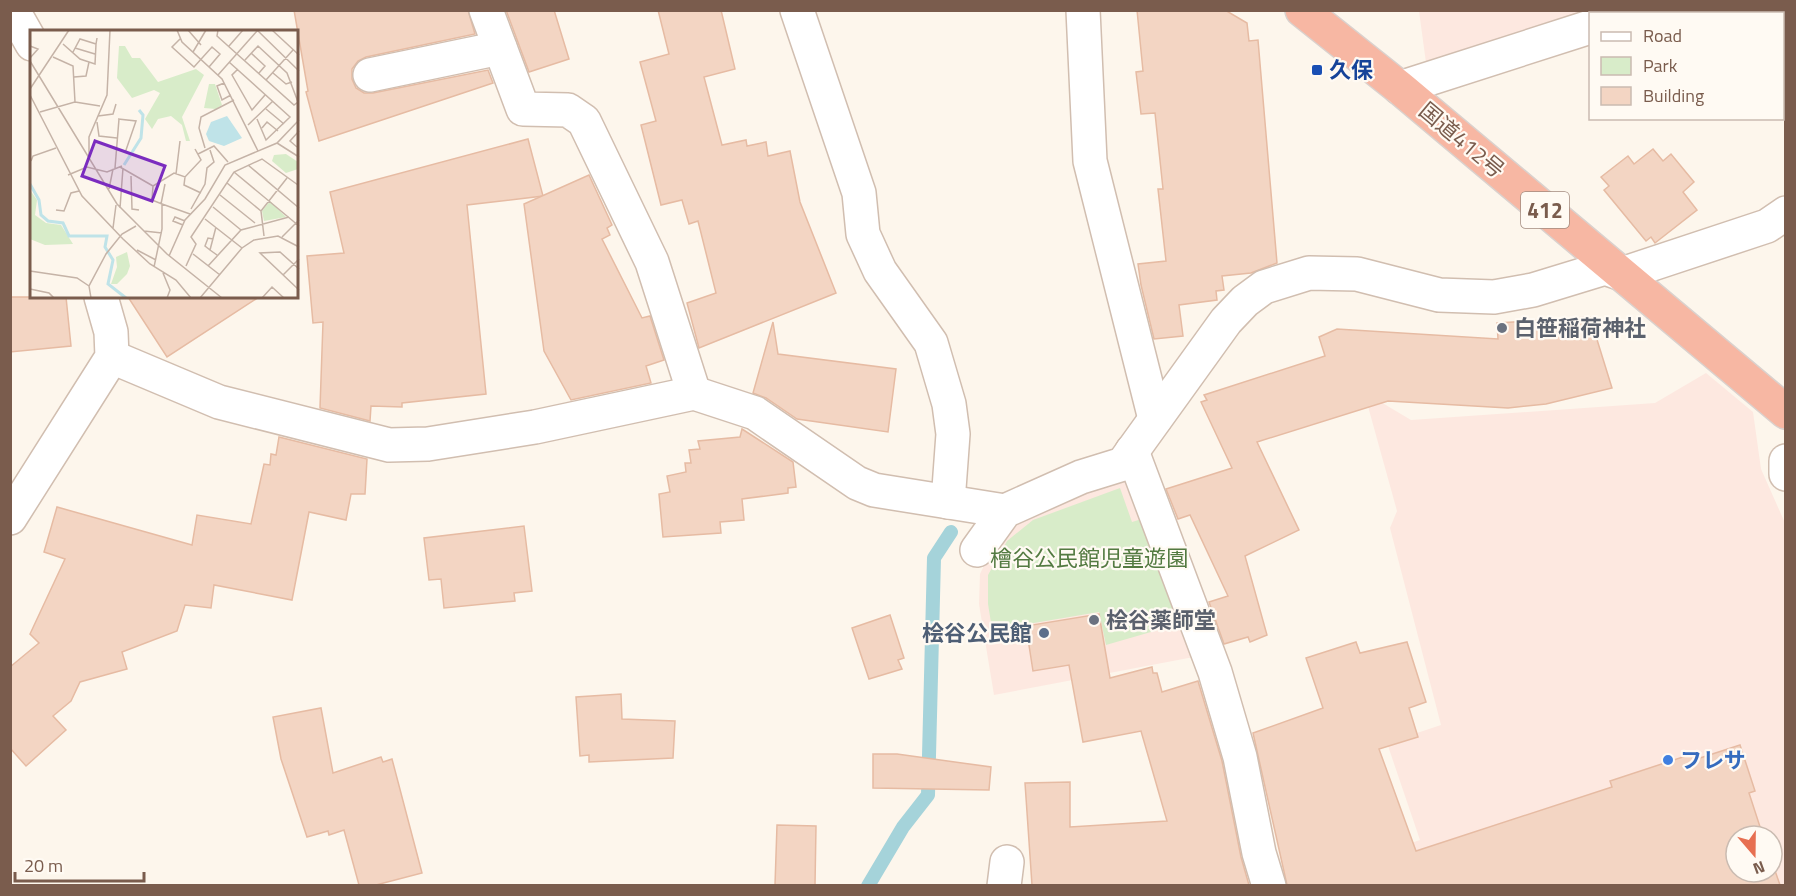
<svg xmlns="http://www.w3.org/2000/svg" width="1796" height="896" font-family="'Titillium Web','Noto Sans JP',sans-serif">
  <rect width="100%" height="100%" fill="#fdf6ec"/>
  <g fill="#fde8e0" fill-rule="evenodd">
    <polygon points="1419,11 1603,11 1427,70"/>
    <path d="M 1706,373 L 1753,412 L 1761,469 L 1785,523 L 1785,885 L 1286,886 L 1420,840 L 1387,743 L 1441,725 L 1390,528 L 1397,511 L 1364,392 L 1411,420 L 1655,403 ZM 1736,836 L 1772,836 L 1772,872 L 1736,872 Z"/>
    <polygon points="1110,479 1128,481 1199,656 994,695 979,604 980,574 998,536 1028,509"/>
  </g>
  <polygon fill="#d8ecc9" points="1120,488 1132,522 1145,518 1182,623 1106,645 1099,612 1022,625 1022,630 993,635 988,604 988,575 1007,541 1033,520"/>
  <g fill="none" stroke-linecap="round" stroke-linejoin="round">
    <polyline stroke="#a5d3da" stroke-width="14" points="868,886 903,827 928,795 934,558 951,532"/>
  </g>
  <g fill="#f3d5c3" stroke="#e6bba3" stroke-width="1.5">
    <polygon points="294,10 468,10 475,34 366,57 358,61 352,69 352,79 356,88 364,93 373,93 488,70 493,83 319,141 306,92 308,91"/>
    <polygon points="506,10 554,10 569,59 529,72"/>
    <polygon points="658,10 721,10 735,69 704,77 722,145 746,140 747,146 766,142 768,156 790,151 800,202 836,293 699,348 687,303 716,293 698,221 689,224 682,200 661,205 641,125 656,121 640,62 669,54"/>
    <polygon points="1137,10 1225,10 1247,23 1249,41 1258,40 1277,263 1251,273 1222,276 1224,290 1216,291 1217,300 1179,305 1183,336 1154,339 1141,285 1138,264 1166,261 1158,189 1163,189 1155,113 1141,114 1136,72 1143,71"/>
    <polygon points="528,139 543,196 467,205 486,394 402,403 402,407 371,406 370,421 320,408 323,322 313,323 307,256 344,253 330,192"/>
    <polygon points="1653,149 1663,161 1671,154 1694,182 1683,192 1697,210 1655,243 1651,237 1646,241 1604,190 1609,186 1601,177 1628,156 1634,164"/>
    <polygon points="589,175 612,225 607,228 610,235 602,239 642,318 650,316 664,360 646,366 651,383 571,400 544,351 524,204"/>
    <polygon points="10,297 66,297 71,346 10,352"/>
    <polygon points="128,297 259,297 167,357"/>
    <polygon points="1590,317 1612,388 1546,404 1508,408 1388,401 1257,442 1299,530 1245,556 1267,635 1250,642 1248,637 1224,644 1209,602 1228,596 1190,515 1178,519 1166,489 1232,468 1201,402 1207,400 1204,395 1325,356 1319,337 1337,329 1498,339 1497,323"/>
    <polygon points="773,322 778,354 896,369 888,432 797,419 766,398 753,393"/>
    <polygon points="742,429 793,462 796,487 788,488 788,493 742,499 744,520 720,522 721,533 663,537 659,494 670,492 667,476 686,472 685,463 691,463 689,450 700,449 698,441 740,437"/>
    <polygon points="279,437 367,459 365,494 351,494 346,520 309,512 292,600 214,585 211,608 185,605 177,631 122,652 127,669 80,682 71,701 53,716 66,730 26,766 10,748 10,667 39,643 30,634 65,559 44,552 57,507 192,545 197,515 251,524 264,464 270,465 271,454 276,455"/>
    <polygon points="524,526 532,591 514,593 515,601 444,608 441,579 429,580 424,538"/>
    <polygon points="1099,614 1110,678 1152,667 1153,673 1157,673 1162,692 1198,681 1222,761 1241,857 1249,885 1032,885 1025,783 1070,782 1070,827 1167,821 1141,731 1083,742 1069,665 1033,671 1026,626"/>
    <polygon points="890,615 904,658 898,660 902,669 869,679 852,628"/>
    <polygon points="1356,642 1360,653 1407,642 1426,702 1409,708 1418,737 1379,749 1416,851 1612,787 1610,781 1695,753 1697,759 1740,745 1755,791 1749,793 1763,836 1736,836 1736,872 1772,872 1772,862 1780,885 1287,885 1253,733 1323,708 1306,658"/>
    <polygon points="621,694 622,719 675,721 673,758 589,762 589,755 580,756 576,697"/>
    <polygon points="321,708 333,773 381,757 383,762 392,759 422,873 376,885 359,885 344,830 329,835 328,831 307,837 281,759 273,717"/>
    <polygon points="873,754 897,754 991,767 989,790 873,788"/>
    <polygon points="777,825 816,826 815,885 775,885"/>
  </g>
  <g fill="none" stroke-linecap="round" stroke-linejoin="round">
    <g stroke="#d1beb0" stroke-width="36">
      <g id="street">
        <polyline points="486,10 523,109 568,110 584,121 652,262 694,393"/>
        <polyline points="797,10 859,193 863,234 880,271 931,343 949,404 953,434 948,502"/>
        <polyline points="1083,10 1090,161 1155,419"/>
        <polyline points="10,17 19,21 32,44"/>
        <polyline points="370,75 500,48"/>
        <polyline points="1400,88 1590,27"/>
        <polyline points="112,357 219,402 389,445 428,444 535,427 694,393 755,413 857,483 874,490 1005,511"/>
        <polyline points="1132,451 1215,672 1240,757 1259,853 1269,886"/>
        <polyline points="1786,461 1786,474"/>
        <polyline points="10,518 112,357 111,332 101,297"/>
        <polyline points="977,550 1005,511 1081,477 1123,464 1226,321 1245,301 1264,287 1309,273 1357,274 1439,295 1494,297 1533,290 1605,268 1622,274 1767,226 1786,213"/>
        <polyline points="1004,886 1007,862"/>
      </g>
    </g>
    <g stroke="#dad1cd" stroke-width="36">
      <polyline id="highway" points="1302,10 1400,88 1786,412"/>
    </g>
    <use href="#street" stroke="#fff" stroke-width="33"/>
    <use href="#highway" stroke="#f7b7a3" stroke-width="33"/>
  </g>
  <rect fill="#1a4fb4" stroke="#fffaf3" stroke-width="2" x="1311" y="64" width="12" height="12" rx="3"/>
  <g fill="#6b7280" stroke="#fffaf3" stroke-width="2">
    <circle cx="1502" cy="328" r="6"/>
    <circle cx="1094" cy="620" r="6"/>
  </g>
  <circle fill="#5c6f8a" stroke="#fffaf3" stroke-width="2" cx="1044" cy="633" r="6"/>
  <circle fill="#3f7fe0" stroke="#fffaf3" stroke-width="2" cx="1668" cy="760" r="6"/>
  <g text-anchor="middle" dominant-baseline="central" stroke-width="4.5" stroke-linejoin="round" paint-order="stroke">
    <rect fill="#fffaf3" stroke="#a28b7f" stroke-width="1.5" x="1521" y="192" width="48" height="36" rx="4.5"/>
    <g font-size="21" font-weight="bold" fill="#7a5c4d">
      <text x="1545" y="210">412</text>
    </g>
    <g font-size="22" font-weight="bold" fill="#164399" stroke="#fffaf3" text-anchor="start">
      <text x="1329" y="70">久保</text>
    </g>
    <g font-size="22" fill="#7a5c4d" stroke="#fffaf3">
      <text transform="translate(1462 140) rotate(40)">国道412号</text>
    </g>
    <g font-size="22" font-weight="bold" fill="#5b616d" stroke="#fffaf3" text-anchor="start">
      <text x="1514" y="328">白笹稲荷神社</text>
      <text x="1106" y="620">桧谷薬師堂</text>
    </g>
    <g font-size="22" fill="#537a41" stroke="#fffaf3">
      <text x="1089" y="558">檜谷公民館児童遊園</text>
    </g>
    <g font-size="22" font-weight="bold" fill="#4e5e75" stroke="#fffaf3" text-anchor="end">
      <text x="1032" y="633">桧谷公民館</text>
    </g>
    <g font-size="22" font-weight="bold" fill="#366cbe" stroke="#fffaf3" text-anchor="start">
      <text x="1680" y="760">フレサ</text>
    </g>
  </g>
  <g transform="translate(30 30)">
    <rect width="268" height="268" fill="#fdf6ec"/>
    <path d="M 89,16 L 95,16 L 102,28 L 110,28 L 128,52 L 166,39 L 174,45 L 152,87 L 160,111 L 156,111 L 152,95 L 141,86 L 128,89 L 122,99 L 115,89 L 130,63 L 124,60 L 102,68 L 87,48 ZM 179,54 L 185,54 L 192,75 L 186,79 L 174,78 ZM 256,124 L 268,132 L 268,139 L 256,143 L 242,131 L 244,125 ZM 0,160 L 7,170 L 5,185 L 16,193 L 31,195 L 43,214 L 15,215 L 0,209 ZM 240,171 L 256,187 L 234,191 L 232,181 ZM 97,222 L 100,236 L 97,244 L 87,254 L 81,254 L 87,237 L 86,227 Z" fill="#d8ecc9"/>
    <path d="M 197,86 L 212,108 L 194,116 L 179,111 L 176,104 L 181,92 Z" fill="#bfe3e8"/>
    <path fill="none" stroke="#bfe3e8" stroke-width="3" d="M 94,135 L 111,108 L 113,85 L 109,80M 0,154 L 9,170 L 11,185 L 18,191 L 33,193 L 39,206 L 77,206 L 75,217 L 83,230 L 78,254 L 96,268"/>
    <path fill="none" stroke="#c5b3a7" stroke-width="1.5" d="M 147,0 L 152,12 L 192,49 L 228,121M 158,0 L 171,15M 188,0 L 187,6 L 207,24 L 264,75 L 268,72 L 257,43 L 228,16 L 215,30M 227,0 L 269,41M 242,0 L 269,25M 150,9 L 142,17 L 164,37 L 182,17 L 190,24 L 179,37M 33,14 L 50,29 L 65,34 L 66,14M 0,16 L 8,19 L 0,28M 199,16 L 213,0M 45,18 L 65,24M 43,22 L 50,9 L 66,14 L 67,8M 163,22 L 176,0M 221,23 L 235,36 L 229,43M 0,31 L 87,174 L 137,224 L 192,268M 199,32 L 260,87 L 236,110 L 227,89M 208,39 L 202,45 L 222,80 L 235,65M 243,43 L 256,54 L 262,52M 188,45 L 227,1M 44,47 L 56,46 L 59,32M 236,50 L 263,20M 194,53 L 187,56 L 192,70 L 201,65M 0,59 L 39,0M 0,65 L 52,166 L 93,209 L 120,234 L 146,250 L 161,268M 45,72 L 70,76M 236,79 L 254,94M 10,82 L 45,72 L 43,36 L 23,27M 68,86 L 83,84 L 86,74M 88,89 L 106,91 L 95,123M 67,92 L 69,106 L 87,108M 218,95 L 243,71M 232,98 L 237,92 L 248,101M 247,113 L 269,127M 267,117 L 260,111 L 269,101M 175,118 L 169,98 L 171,87 L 204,70M 168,124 L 184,116 L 198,132M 59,125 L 59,107 L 77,65 L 80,0M 1,131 L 3,126 L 26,118M 218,135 L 269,178M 90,137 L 123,156M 85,138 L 89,89M 204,142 L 269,196M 146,144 L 150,111M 38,145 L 57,137 L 77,142 L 92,136M 101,146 L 102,179 L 109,180M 155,147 L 154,155 L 171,163M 197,153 L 231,181M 79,159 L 83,139M 190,165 L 225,193M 131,174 L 135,154M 132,174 L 160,184M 183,177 L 211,200M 90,178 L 93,138M 161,179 L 175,154 L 177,138 L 184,132 L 180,120M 26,180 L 34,181 L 41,163 L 49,161M 175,189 L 212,218M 153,195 L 143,191 L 145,187 L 155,191M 186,197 L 180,220 L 187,225M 83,198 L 86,175M 114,201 L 132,203M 234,206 L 231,181 L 257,148M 252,207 L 269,190M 107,220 L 126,230M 180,220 L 175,216 L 178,208 L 183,209M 163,224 L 190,245M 139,226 L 155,190 L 175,169 L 195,135 L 247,113 L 269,90M 156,236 L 166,214 L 161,207 L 204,142 L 232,129 L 268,155M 178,236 L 211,200 L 259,187M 124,237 L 132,199 L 132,174 L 122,170 L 123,156 L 144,143 L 155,147 L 171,130 L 165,119M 269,239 L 250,222 L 230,223 L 269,260M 0,241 L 47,248 L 59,256M 133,243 L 140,260 L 137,268M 253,245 L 269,229M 0,259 L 19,263 L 24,268M 61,268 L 59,256 L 76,224 L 92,204 L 106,196M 170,268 L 212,218 L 224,210 L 248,206 L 269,217M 232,268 L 242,257 L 254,268"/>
    <path fill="#7b2cbf" fill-opacity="0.15" stroke="#7b2cbf" stroke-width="3" d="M 65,111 L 135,136 L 122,171 L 52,146 Z"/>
    <rect width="268" height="268" fill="none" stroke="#7a5c4d" stroke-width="3"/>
  </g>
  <rect width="1796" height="896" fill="none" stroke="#7a5c4d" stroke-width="24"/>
  <rect x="1589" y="12" width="195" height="108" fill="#fffaf3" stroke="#cabbb1" stroke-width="1.5"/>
  <rect x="1601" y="32" width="30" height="9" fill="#ffffff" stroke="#cabbb1" stroke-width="1.5"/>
  <text x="1643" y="42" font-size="18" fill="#7a5c4d">Road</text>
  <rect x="1601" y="57" width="30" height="18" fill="#d8ecc9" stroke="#cabbb1" stroke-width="1.5"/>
  <text x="1643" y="72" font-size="18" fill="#7a5c4d">Park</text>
  <rect x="1601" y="87" width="30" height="18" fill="#f3d5c3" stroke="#cabbb1" stroke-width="1.5"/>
  <text x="1643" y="102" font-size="18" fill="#7a5c4d">Building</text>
  <g transform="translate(1754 854) rotate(160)"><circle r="28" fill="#fffaf3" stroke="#cabbb1" stroke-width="1.5"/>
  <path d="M0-4.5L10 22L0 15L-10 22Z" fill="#e76f51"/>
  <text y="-9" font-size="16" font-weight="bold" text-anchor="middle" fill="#7a5c4d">N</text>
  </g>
  <path d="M15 872v9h129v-9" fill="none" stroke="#7a5c4d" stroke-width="3"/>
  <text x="24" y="872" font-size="18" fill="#7a5c4d" stroke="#fffaf3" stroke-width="4.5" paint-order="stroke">20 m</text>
</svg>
